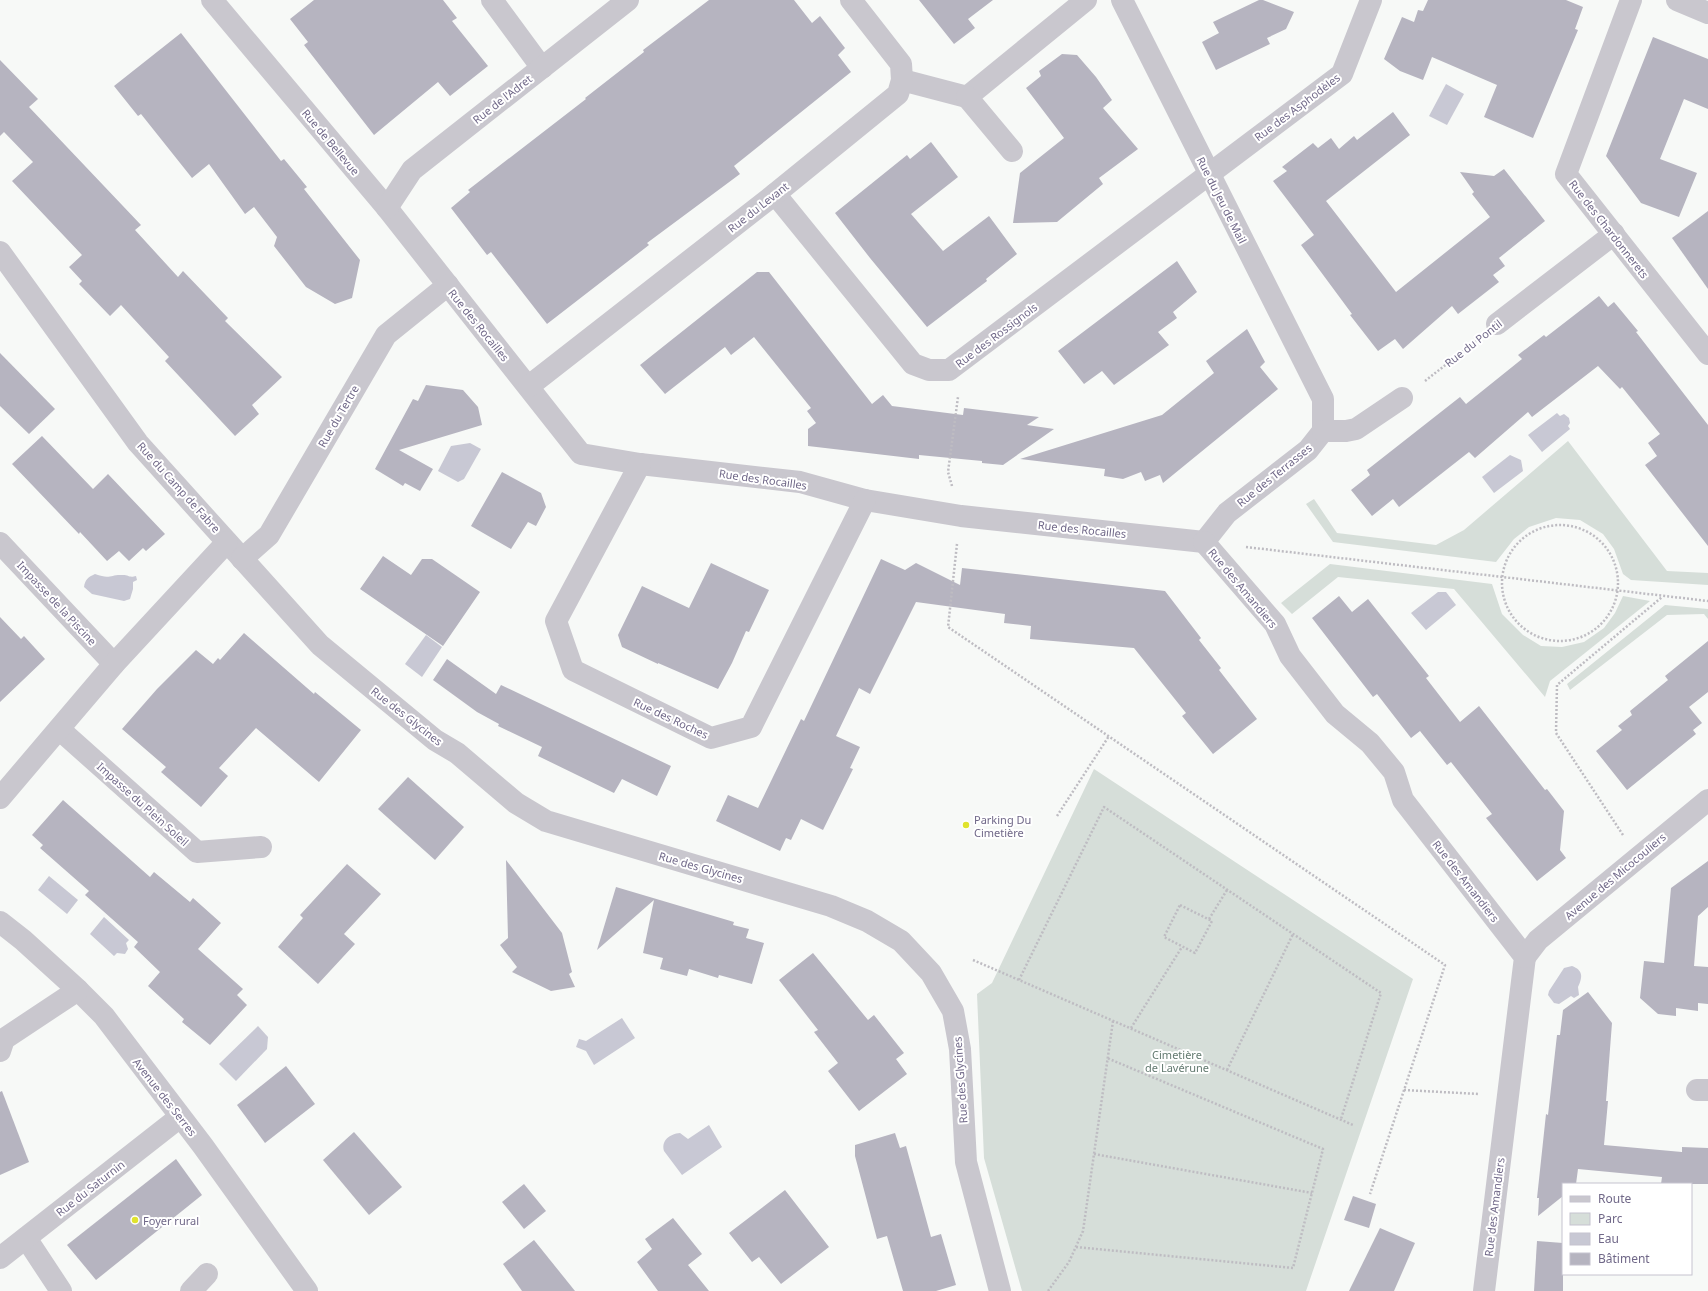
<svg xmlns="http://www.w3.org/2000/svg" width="1708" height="1291" font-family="'Noto Sans',sans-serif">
  <rect width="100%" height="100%" fill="#f7f9f7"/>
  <g fill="#d6ded9">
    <polygon points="1568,441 1667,571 1708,573 1708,585 1631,580 1623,574 1614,549 1603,534 1580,520 1556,518 1529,527 1514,539 1496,562 1333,542 1306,504 1314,499 1337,533 1436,545 1464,530"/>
    <polygon points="1330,564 1492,584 1502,614 1523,635 1541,646 1562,647 1584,642 1604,628 1615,613 1623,596 1650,601 1550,681 1545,697 1454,589 1338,577 1292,614 1281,603"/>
    <polygon points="1665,605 1708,609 1708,619 1704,614 1667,615 1570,690 1567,684"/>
    <polygon points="1094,769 1413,979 1306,1291 1022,1291 984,1158 977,994 992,983"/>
  </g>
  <g fill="#c8c8d4">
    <polygon points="1446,84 1464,94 1447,125 1429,116"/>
    <polygon points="1557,413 1560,416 1564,414 1569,418 1570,423 1568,426 1570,429 1542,452 1528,435"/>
    <polygon points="470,443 481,449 464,479 458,482 438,471 451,446"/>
    <polygon points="1510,455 1521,460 1523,471 1494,493 1482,477"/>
    <path d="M 95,574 C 111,580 110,574 123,575 C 129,575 129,578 136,576 L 137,580 L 133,582 L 133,589 L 130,599 L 124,601 L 92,594 L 84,587 C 85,580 88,577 95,574 Z"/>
    <polygon points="1438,592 1446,592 1456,605 1426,630 1411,613"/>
    <polygon points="426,635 442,647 422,677 405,664"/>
    <polygon points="49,876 78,900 67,914 38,890"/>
    <polygon points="104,917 129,940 126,943 128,949 125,954 117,953 114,956 90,934"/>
    <path d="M 1572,966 C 1583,970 1583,977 1578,987 L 1579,995 L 1574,998 L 1571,996 L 1559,1004 L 1554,1003 L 1548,995 L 1549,991 L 1564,968 Z"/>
    <polygon points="622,1018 635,1038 594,1065 586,1051 576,1047 579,1039 586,1041"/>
    <polygon points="258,1026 268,1037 267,1049 236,1081 219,1064"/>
    <path d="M 709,1125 L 722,1147 L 682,1175 L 664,1151 C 661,1140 670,1134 680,1133 L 688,1139 Z"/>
  </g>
  <g fill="#b6b4c0">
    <polygon points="314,0 443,0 457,18 452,21 488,66 450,96 438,82 374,135 304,45 308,42 290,19"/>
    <polygon points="709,0 794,0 812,23 820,16 845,48 838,55 851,72 734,166 740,174 647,243 649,245 547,324 491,252 487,255 451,208 470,192 468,190 586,99 585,98 644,52 643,50"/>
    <polygon points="919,0 993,0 968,19 975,28 954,44"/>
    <polygon points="1259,0 1263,0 1294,12 1286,29 1267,38 1270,44 1216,70 1202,42 1219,33 1213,22"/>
    <polygon points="1428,0 1566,0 1583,7 1575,29 1578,30 1533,138 1484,117 1497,85 1432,57 1423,80 1400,71 1384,59 1402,17 1414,22 1418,10 1423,11"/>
    <polygon points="181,33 281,161 284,159 307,187 304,189 360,260 352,298 335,304 306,287 274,246 277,237 254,207 245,214 209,164 192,178 141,114 138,116 114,86"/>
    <polygon points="1653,37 1708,59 1708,109 1684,99 1660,159 1697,173 1679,217 1641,203 1606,156"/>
    <polygon points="1062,54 1077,55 1096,77 1112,100 1103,108 1138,149 1099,178 1103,184 1057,222 1013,223 1020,173 1064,138 1026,88 1041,76 1039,71"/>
    <polygon points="0,60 38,99 29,107 141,225 135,230 178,277 183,271 228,318 225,321 282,377 252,405 259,414 235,436 165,361 169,357 121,305 110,316 79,284 82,281 69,267 82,255 12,181 33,162 4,132 0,136"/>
    <polygon points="1393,112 1410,135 1326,201 1396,292 1490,217 1472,194 1474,192 1460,172 1494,176 1504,169 1545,221 1499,258 1505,266 1493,275 1499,282 1458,314 1452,306 1403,349 1395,339 1378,351 1350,315 1352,314 1301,245 1314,235 1273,181 1287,171 1282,167 1313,143 1318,148 1331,138 1339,149 1354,136 1357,140"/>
    <polygon points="931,142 958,177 911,214 943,251 989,216 1017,254 986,279 987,281 927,327 870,258 835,213 907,155 910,159"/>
    <polygon points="1708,211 1708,289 1672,238"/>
    <polygon points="1177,261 1197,292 1173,312 1177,318 1158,332 1169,345 1114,385 1102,371 1084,384 1058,351"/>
    <polygon points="757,272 769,272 872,404 883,395 892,406 963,415 964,408 1039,417 1027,425 1054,429 1003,465 982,463 982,461 919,455 919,459 808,446 808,429 816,423 807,411 811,408 754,337 731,355 725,347 665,394 640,365"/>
    <polygon points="1599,296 1608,307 1614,302 1638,331 1636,332 1708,425 1708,546 1645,465 1657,456 1648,443 1660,434 1622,387 1620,389 1598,366 1532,417 1528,412 1475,458 1469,452 1399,507 1393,499 1372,516 1351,490 1370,475 1367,470 1460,397 1466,404 1522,359 1518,355 1544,335 1546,337"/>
    <polygon points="1247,329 1265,362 1260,367 1278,389 1163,483 1160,475 1145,481 1141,472 1123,479 1104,476 1105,469 1020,459 1162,415 1214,373 1206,361"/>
    <polygon points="0,353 55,409 29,434 0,406"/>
    <polygon points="426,385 463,390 478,407 482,425 399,450 433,469 420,491 405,483 403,486 375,469 413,399 418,401"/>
    <polygon points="42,436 93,489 108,474 165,534 146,551 143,548 129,561 119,551 107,561 80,532 79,534 12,464"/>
    <polygon points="502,472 541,493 546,507 536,526 528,522 511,549 471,526"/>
    <polygon points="383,556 411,575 422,559 432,559 480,592 443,646 360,589"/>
    <polygon points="881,559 905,570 916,563 960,585 962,568 1165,591 1201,638 1199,640 1221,668 1219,670 1257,719 1213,754 1182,716 1186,713 1134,648 1030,639 1031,626 1004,623 1005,614 916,602 870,694 859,688 836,736 860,747 850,768 853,769 823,830 801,819 791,840 786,838 780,851 716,821 728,795 758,808 801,719 804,721"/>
    <polygon points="711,563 769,590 749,632 746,631 732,663 718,689 658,663 658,664 622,647 618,635 642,586 689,608"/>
    <polygon points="1339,596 1352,612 1368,599 1429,676 1426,678 1460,722 1479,706 1545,790 1547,789 1564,811 1560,850 1566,858 1537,881 1486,818 1492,814 1451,762 1447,765 1420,731 1411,738 1377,694 1373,697 1312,618"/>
    <polygon points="0,617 21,639 24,636 45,659 0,702"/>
    <polygon points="244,633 314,694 315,692 361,730 319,782 256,728 219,768 228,776 201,807 161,772 166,767 122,729 157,689 196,650 213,664 218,658 220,660"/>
    <polygon points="1708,641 1708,692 1689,707 1702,723 1693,730 1696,734 1627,790 1596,751 1622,730 1618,726 1632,715 1630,711 1668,680 1665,676"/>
    <polygon points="447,659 496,694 501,685 671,766 657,796 622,779 614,793 538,756 542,747 498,726 499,724 477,712 433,680"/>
    <polygon points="408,777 464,827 435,860 378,809"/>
    <polygon points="63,800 150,877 154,872 190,902 193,898 221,923 198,949 243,989 237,995 247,1005 210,1045 182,1022 184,1019 148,986 160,972 134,947 138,942 85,895 89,891 40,848 43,845 32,835"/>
    <polygon points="506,860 562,933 572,972 569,974 575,987 551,991 512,972 517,967 500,945 508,938"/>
    <polygon points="1708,861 1708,907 1698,916 1694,966 1708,967 1708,1004 1698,1003 1698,1011 1676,1008 1676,1016 1658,1014 1640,998 1644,961 1664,963 1671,888"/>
    <polygon points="347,864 381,894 344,934 355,944 318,984 278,947 303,918 300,915"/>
    <polygon points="616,887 734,922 733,925 749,929 746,938 764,943 752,984 719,975 718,978 689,969 687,976 660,969 663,958 643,953 654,900 597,950"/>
    <polygon points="813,953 868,1020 874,1015 904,1053 896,1059 907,1074 859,1111 828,1071 838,1063 814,1032 818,1030 779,980"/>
    <polygon points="1588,992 1612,1023 1606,1101 1608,1101 1604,1145 1682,1152 1682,1147 1708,1148 1708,1184 1661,1184 1662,1177 1578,1169 1576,1184 1563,1184 1563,1196 1538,1216 1539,1198 1537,1198 1546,1114 1548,1115 1557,1035 1560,1035 1563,1010"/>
    <polygon points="286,1066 315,1104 265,1143 237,1105"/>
    <polygon points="2,1091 29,1162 0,1175 0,1092"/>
    <polygon points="354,1132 402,1187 369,1215 323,1160"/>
    <polygon points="895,1133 900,1148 906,1146 931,1237 941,1234 956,1285 936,1291 903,1291 887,1236 877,1239 855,1156 855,1145"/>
    <polygon points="176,1159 202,1195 96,1280 67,1245"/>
    <polygon points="524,1184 546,1211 524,1229 502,1202"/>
    <polygon points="785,1190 829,1247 781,1284 759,1257 752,1262 729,1233"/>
    <polygon points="1353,1196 1376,1204 1369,1228 1344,1220"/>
    <polygon points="673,1218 702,1254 688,1265 709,1291 658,1291 637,1262 652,1249 645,1239"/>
    <polygon points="1380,1228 1415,1243 1394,1291 1349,1291"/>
    <polygon points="534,1240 575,1291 522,1291 503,1264"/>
    <polygon points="1537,1241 1563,1243 1563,1291 1534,1291"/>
  </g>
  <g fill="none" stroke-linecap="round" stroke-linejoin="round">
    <g stroke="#bebcc2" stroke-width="2.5" stroke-dasharray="2 2" stroke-linecap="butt">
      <polyline points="1425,381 1476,341"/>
      <polyline points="952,486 948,472 958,397"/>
      <circle cx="1560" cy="583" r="58"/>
      <polyline points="957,544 948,627 1445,965 1370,1194"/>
      <polyline points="1246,547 1708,601"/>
      <polyline points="1057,816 1109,736"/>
      <polyline points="1623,835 1556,733 1557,685 1662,597"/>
      <polygon points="1180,905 1212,921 1195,953 1164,937"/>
      <polyline points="1209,919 1227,890"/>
      <polyline points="973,960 1353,1125"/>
      <polyline points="1019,980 1104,807 1381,993 1341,1119"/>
      <polyline points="1131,1028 1182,947"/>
      <polyline points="1227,1070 1293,934"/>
      <polyline points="1404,1090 1479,1094"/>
      <polyline points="1094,1154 1312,1193"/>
      <polyline points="1076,1247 1293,1268 1323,1149 1107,1058"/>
      <polyline points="1048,1291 1069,1262 1083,1231 1113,1021"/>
    </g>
    <g stroke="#c9c7ce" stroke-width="22">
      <polyline points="212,0 387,208 581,454 640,464 800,482 865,500 961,516 1204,542"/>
      <polyline points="492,0 542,68"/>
      <polyline points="1122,0 1323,399 1323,431 1308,450 1227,513 1204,542"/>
      <polyline points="1631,0 1566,174 1708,354"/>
      <polyline points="1677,0 1708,13"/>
      <polyline points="902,80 967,97 1086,0"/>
      <polyline points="967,97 1012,151"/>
      <polyline points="775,194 913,364 929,370 949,370 1342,74 1371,0"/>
      <polyline points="387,208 412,170 628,0"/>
      <polyline points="0,252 138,443 320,645 435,740 457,753 516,803 546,821 831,906 867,921 901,941 931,973 953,1011 960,1049 966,1162 1000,1291"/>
      <polyline points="1497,324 1614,234"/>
      <polyline points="529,386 775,194 898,94 902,80 901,64 851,0"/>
      <polyline points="1323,431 1346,431 1356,429 1402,398"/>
      <polyline points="640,464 556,621 573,670 711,738 751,727 865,500"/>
      <polyline points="1204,542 1275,624 1290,656 1335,714 1370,743 1394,772 1403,800 1525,957 1484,1291"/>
      <polyline points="0,543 114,664"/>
      <polyline points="242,559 269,535 386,335 448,285"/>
      <polyline points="59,729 197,852 261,847"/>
      <polyline points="0,798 114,664 227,542"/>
      <polyline points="0,922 23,940 78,990 104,1016 203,1146 307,1291"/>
      <polyline points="1525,957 1538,940 1708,800"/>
      <polyline points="0,1051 4,1039 78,990"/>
      <polyline points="1697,1090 1708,1090"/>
      <polyline points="26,1238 61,1291"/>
      <polyline points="0,1258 180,1117"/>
      <polyline points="191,1291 207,1274"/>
    </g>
  </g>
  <g fill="#e0e32d" stroke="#fff" stroke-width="1.5">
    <circle cx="966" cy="825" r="4"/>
    <circle cx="135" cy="1220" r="4"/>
  </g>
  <g text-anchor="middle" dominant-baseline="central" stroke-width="4" stroke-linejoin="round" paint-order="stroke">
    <g font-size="11" fill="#706888" stroke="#fff">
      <text transform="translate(502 99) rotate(-38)">Rue de l'Adret</text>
      <text transform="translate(1297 107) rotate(-37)">Rue des Asphodèles</text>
      <text transform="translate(331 142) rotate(50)">Rue de Bellevue</text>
      <text transform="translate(1222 200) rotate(63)">Rue du Jeu de Mail</text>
      <text transform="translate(758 207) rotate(-38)">Rue du Levant</text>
      <text transform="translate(1609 229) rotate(52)">Rue des Chardonnerets</text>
      <text transform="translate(479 325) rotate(51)">Rue des Rocailles</text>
      <text transform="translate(996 335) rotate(-37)">Rue des Rossignols</text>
      <text transform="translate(1473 343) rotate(-38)">Rue du Pontil</text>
      <text transform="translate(338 416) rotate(-60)">Rue du Tertre</text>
      <text transform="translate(1274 475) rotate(-39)">Rue des Terrasses</text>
      <text transform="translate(763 479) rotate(8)">Rue des Rocailles</text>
      <text transform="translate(179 487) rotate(48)">Rue du Camp de Fabre</text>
      <text transform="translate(1082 529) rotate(6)">Rue des Rocailles</text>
      <text transform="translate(1243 588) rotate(50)">Rue des Amandiers</text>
      <text transform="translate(57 603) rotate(47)">Impasse de la Piscine</text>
      <text transform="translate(407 716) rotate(38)">Rue des Glycines</text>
      <text transform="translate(671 718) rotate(25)">Rue des Roches</text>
      <text transform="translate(143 804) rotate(42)">Impasse du Plein Soleil</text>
      <text transform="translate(701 867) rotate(16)">Rue des Glycines</text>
      <text transform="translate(1615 876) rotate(-40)">Avenue des Micocouliers</text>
      <text transform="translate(1466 881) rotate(52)">Rue des Amandiers</text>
      <text transform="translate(960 1080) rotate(-94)">Rue des Glycines</text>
      <text transform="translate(165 1097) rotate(52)">Avenue des Serres</text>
      <text transform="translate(90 1188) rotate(-38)">Rue du Saturnin</text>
      <text transform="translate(1494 1207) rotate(-83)">Rue des Amandiers</text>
    </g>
    <g font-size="11" fill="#706888" stroke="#fff" text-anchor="start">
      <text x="974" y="819">Parking Du<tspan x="974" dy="13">Cimetière</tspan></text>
      <text x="143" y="1220">Foyer rural</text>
    </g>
    <g font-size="11" fill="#637a70" stroke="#fff">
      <text x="1177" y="1054">Cimetière<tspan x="1177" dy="13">de Lavérune</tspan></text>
    </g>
  </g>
  <rect x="1562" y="1183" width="130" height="92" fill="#ffffff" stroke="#c6c3cf"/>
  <rect x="1570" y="1196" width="20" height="6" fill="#c9c7ce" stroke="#c6c3cf"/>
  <text x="1598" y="1203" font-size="12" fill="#706888">Route</text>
  <rect x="1570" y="1213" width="20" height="12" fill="#d6ded9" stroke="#c6c3cf"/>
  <text x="1598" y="1223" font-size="12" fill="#706888">Parc</text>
  <rect x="1570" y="1233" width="20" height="12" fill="#c8c8d4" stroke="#c6c3cf"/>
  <text x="1598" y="1243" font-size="12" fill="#706888">Eau</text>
  <rect x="1570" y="1253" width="20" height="12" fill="#b6b4c0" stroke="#c6c3cf"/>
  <text x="1598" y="1263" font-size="12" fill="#706888">Bâtiment</text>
</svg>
